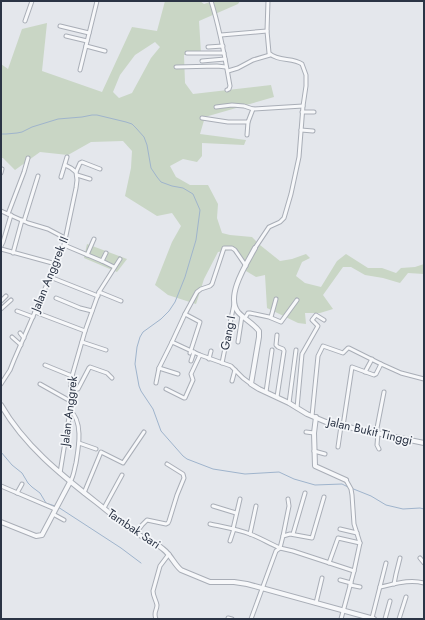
<svg xmlns="http://www.w3.org/2000/svg" width="425" height="620" font-family="Jost,sans-serif">
  <rect width="100%" height="100%" fill="#e4e7ec"/>
  <g fill="#c9d6c5" fill-rule="evenodd">
    <path d="M 165,1 L 200,1 L 204,4 L 213,1 L 240,1 L 238,4 L 199,21 L 201,53 L 184,55 L 185,83 L 193,94 L 271,85 L 274,97 L 205,117 L 200,134 L 246,140 L 244,145 L 202,143 L 202,156 L 197,162 L 183,159 L 170,166 L 176,177 L 190,185 L 208,185 L 218,204 L 217,218 L 222,233 L 230,235 L 252,237 L 260,245 L 280,261 L 292,259 L 306,254 L 310,258 L 302,262 L 296,276 L 305,283 L 321,287 L 337,261 L 346,254 L 368,268 L 382,268 L 396,273 L 401,268 L 415,267 L 424,264 L 424,274 L 408,273 L 400,283 L 383,278 L 365,275 L 351,267 L 343,267 L 323,295 L 333,309 L 320,313 L 305,313 L 306,324 L 298,323 L 267,308 L 265,275 L 256,277 L 246,271 L 235,249 L 218,252 L 204,279 L 196,304 L 168,295 L 155,285 L 172,242 L 181,226 L 172,213 L 157,216 L 125,196 L 131,168 L 132,151 L 123,141 L 91,142 L 68,155 L 40,152 L 15,170 L 3,158 L 1,158 L 1,64 L 8,69 L 22,29 L 47,23 L 42,71 L 102,92 L 132,27 L 157,31 ZM 155,42 L 160,47 L 151,58 L 132,93 L 119,98 L 113,92 L 120,75 L 135,55 Z"/>
    <polygon points="87,244 127,259 117,272 84,258"/>
  </g>
  <g fill="none" stroke-linecap="round" stroke-linejoin="round">
    <g stroke="#9fb4cc" stroke-width="1">
      <polyline points="1,134 6,134 17,133 22,132 32,127 58,119 82,117 92,115 97,115 126,122 132,124 136,128 144,137 147,145 151,168 157,177 161,182 172,186 183,188 193,194 200,210 196,240 185,277 175,302 169,311 161,319 143,332 140,337 137,347 135,364 139,386 141,391 153,409 161,431 183,456 187,459 213,469 245,474 279,472 294,479 315,485 342,484 348,487"/>
      <polyline points="1,452 12,465 22,473 28,483 32,487 40,493 46,503 55,506"/>
      <polyline points="351,488 371,496 386,505 403,509 420,508 424,509"/>
      <polyline points="58,507 121,548 141,563"/>
    </g>
    <g stroke="#a9aeb7" stroke-width="5">
      <g id="minor">
        <path d="M 211,1 C 220,29 225,57 230,86 L 229,89 L 227,90"/>
        <polyline points="25,21 32,1"/>
        <polyline points="60,26 89,33"/>
        <polyline points="221,35 267,31"/>
        <polyline points="66,36 87,41"/>
        <polyline points="86,46 105,51"/>
        <polyline points="208,47 223,46"/>
        <polyline points="187,53 224,53"/>
        <polyline points="202,61 225,59"/>
        <polyline points="176,67 217,66 226,67"/>
        <polyline points="80,70 97,1"/>
        <polyline points="228,71 238,68 253,60 270,55"/>
        <polyline points="216,107 232,105 244,106 253,109 303,106"/>
        <polyline points="302,112 314,112"/>
        <polyline points="202,118 228,122 248,122"/>
        <polyline points="301,130 313,131"/>
        <polyline points="247,135 248,122 253,109"/>
        <polyline points="76,172 80,163 82,162 100,169"/>
        <polyline points="1,173 2,169"/>
        <polyline points="77,175 90,179"/>
        <polyline points="61,177 67,157"/>
        <polyline points="1,211 28,223 48,229 65,238"/>
        <polyline points="8,214 24,172 28,158"/>
        <polyline points="24,221 38,176"/>
        <polyline points="64,245 102,261 114,267"/>
        <polyline points="1,246 3,242 11,215"/>
        <path d="M 255,248 L 269,227 L 280,222 L 284,218 L 291,194 L 299,157 L 303,106 L 306,86 L 306,75 L 302,64 C 293,57 278,62 269,53 L 267,31 L 268,1"/>
        <polyline points="1,249 56,264"/>
        <polyline points="13,253 22,220"/>
        <polyline points="87,255 94,239"/>
        <polyline points="102,261 106,253"/>
        <polyline points="246,266 235,250 232,248 224,248 212,284 210,286 201,289 197,292 185,314 172,342 200,355 231,366 243,378 251,384"/>
        <polyline points="50,277 98,296"/>
        <polyline points="99,292 121,301"/>
        <polyline points="56,298 80,308 92,311"/>
        <polyline points="1,301 6,296"/>
        <polyline points="1,309 11,300"/>
        <polyline points="17,311 33,317"/>
        <polyline points="35,312 85,331"/>
        <polyline points="185,314 200,322 190,353"/>
        <polyline points="271,317 276,299"/>
        <polyline points="245,318 248,313 250,313 269,317 281,322 297,300"/>
        <polyline points="20,333 24,338"/>
        <polyline points="12,337 21,345"/>
        <polyline points="82,342 106,350"/>
        <polyline points="238,342 242,316"/>
        <polyline points="209,359 211,351"/>
        <polyline points="191,361 194,352"/>
        <polyline points="222,363 234,304"/>
        <polyline points="45,365 72,376"/>
        <polyline points="159,368 178,374"/>
        <polyline points="365,372 372,359"/>
        <polyline points="232,381 235,370"/>
        <polyline points="156,383 159,368 172,342"/>
        <polyline points="1,384 10,370 14,360 64,245 76,188 77,180 76,172 71,168 65,165"/>
        <polyline points="40,384 72,402"/>
        <polyline points="71,386 76,389 78,389 89,368 90,367 107,373 112,378"/>
        <polyline points="166,389 184,398 185,398 193,380 191,374 200,355"/>
        <polyline points="266,392 272,350"/>
        <polyline points="277,397 284,351 283,349 278,347 276,345 277,335"/>
        <polyline points="289,403 296,350"/>
        <polyline points="297,408 302,354 318,326 312,320 316,315 324,320"/>
        <polyline points="312,416 318,356 323,346 343,353 348,348 349,348 381,364"/>
        <polyline points="343,426 352,367 374,375 376,374 381,364 401,373 424,379"/>
        <polyline points="306,432 314,433"/>
        <polyline points="376,433 384,392"/>
        <polyline points="378,433 377,445 379,449"/>
        <polyline points="79,443 96,449"/>
        <polyline points="338,447 341,426"/>
        <polyline points="314,451 325,454"/>
        <polyline points="60,473 72,399 71,382 72,376 85,331 99,292 120,259"/>
        <path d="M 70,482 C 74,476 74,470 76,463 C 78,450 84,421 70,411"/>
        <polyline points="1,486 55,509"/>
        <polyline points="17,493 22,484"/>
        <polyline points="84,493 101,452 123,463 144,432"/>
        <polyline points="324,497 312,538 290,534 283,536 280,548 293,551 354,571"/>
        <polyline points="213,506 236,513"/>
        <polyline points="104,508 122,475"/>
        <polyline points="53,514 64,520"/>
        <path d="M 210,524 C 223,527 237,529 250,534 C 261,538 270,544 280,548 L 276,551 L 251,619"/>
        <polyline points="233,529 240,499"/>
        <polyline points="340,529 357,533"/>
        <polyline points="136,533 142,525 147,520 166,524 168,523 169,521 177,495 184,478 183,474 167,464"/>
        <polyline points="250,534 256,506"/>
        <polyline points="293,534 305,493"/>
        <polyline points="283,536 289,506 288,499"/>
        <polyline points="230,541 234,529"/>
        <polyline points="420,558 424,563"/>
        <polyline points="329,563 338,538 360,543"/>
        <polyline points="340,580 351,583"/>
        <polyline points="394,584 396,574 400,558"/>
        <polyline points="350,585 360,587"/>
        <path d="M 380,587 C 395,584 409,579 424,583"/>
        <polyline points="316,603 322,578"/>
        <polyline points="228,618 232,619"/>
        <polyline points="372,618 386,563"/>
        <path d="M 156,619 C 153,612 157,611 157,605 C 156,600 153,596 153,591 L 160,566 L 169,554"/>
        <polyline points="341,619 354,571 360,543 354,524 352,495 351,489 346,480"/>
        <polyline points="385,619 390,601"/>
        <polyline points="399,619 406,597"/>
      </g>
    </g>
    <g stroke="#a9aeb7" stroke-width="6">
      <g id="tertiary">
        <path d="M 255,248 C 247,263 225,296 238,312 C 244,319 253,323 259,331 L 259,337 L 251,384 L 259,389 L 289,403 L 307,414 L 326,422 L 348,427 L 424,443"/>
        <path d="M 1,405 C 24,445 60,474 96,502 C 109,512 121,523 135,532 C 144,539 155,542 163,549 C 171,555 174,564 181,570 L 210,582 L 234,582 L 247,584 L 374,619"/>
        <polyline points="316,417 314,433 315,466 346,480"/>
        <polyline points="1,522 36,536 42,535 70,482"/>
      </g>
    </g>
    <use href="#minor" stroke="#f7f8fa" stroke-width="3"/>
    <use href="#tertiary" stroke="#f7f8fa" stroke-width="4"/>
  </g>
  <g text-anchor="middle" dominant-baseline="central" stroke-width="3.5" stroke-linejoin="round" paint-order="stroke">
    <g font-size="12" fill="#2b3445" stroke="#f4f6f9">
      <text transform="translate(50 274) rotate(-68)">Jalan Anggrek II</text>
      <text transform="translate(228 333) rotate(-79)">Gang I</text>
      <text transform="translate(69 411) rotate(-83)">Jalan Anggrek</text>
      <text transform="translate(370 431) rotate(13)">Jalan Bukit Tinggi</text>
      <text transform="translate(134 529) rotate(34)">Tambak Sari</text>
    </g>
  </g>
  <rect width="425" height="620" fill="none" stroke="#2b3445" stroke-width="4"/>
</svg>
